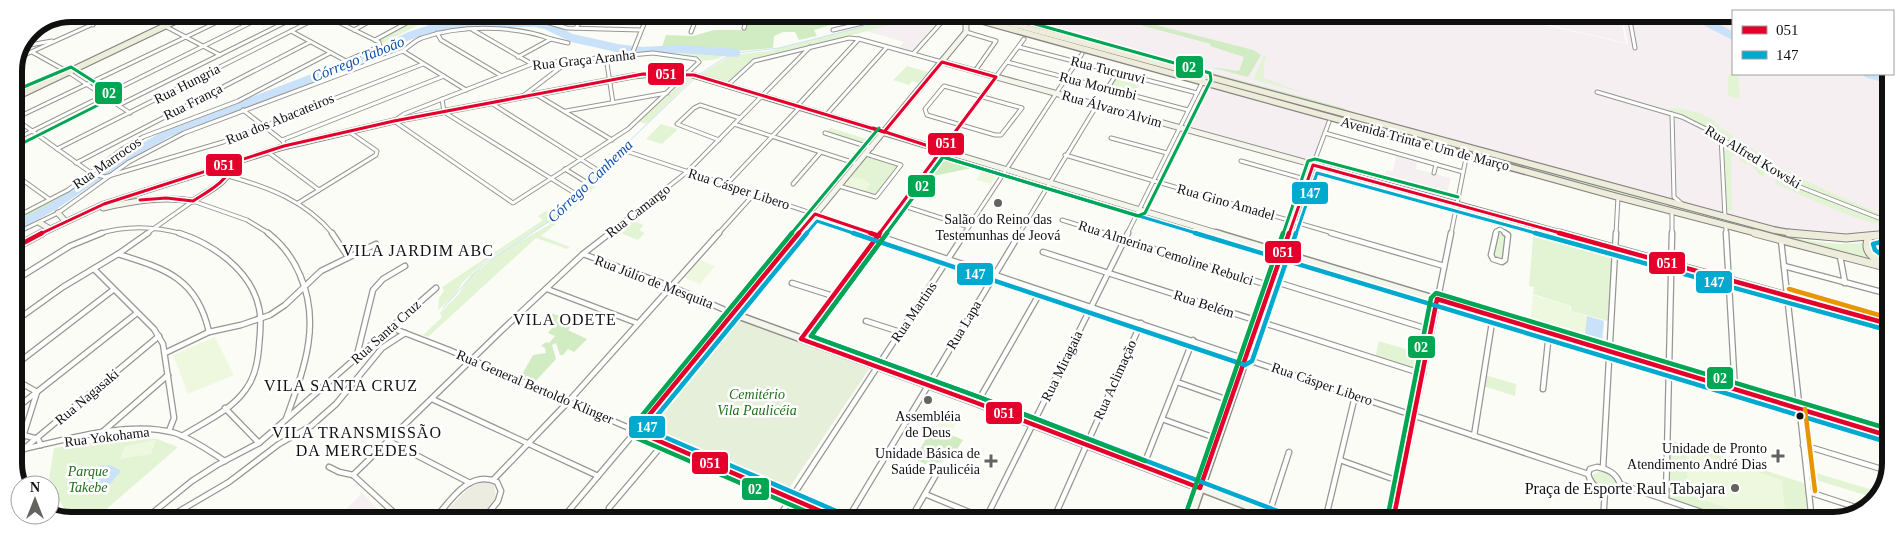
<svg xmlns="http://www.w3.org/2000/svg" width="1904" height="535" font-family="Georgia,serif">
  <rect width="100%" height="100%" fill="#fcfcf6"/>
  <g fill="#f5eff2">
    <polygon points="931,15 943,15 911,52 898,49 904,42 866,31"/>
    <polygon points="986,15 1501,15 1628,44 1622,15 1733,16 1733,74 1890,74 1889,227 1863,234 1833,237 1796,232 1770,226"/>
    <polygon points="1506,15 1620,15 1626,43"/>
    <polygon points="1205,88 1217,89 1329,120 1312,162 1188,126 1186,124"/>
    <polygon points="1396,156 1417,162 1416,169 1451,178 1445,199 1383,181 1386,170 1393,171"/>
    <polygon points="362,493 384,515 379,520 336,520"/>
  </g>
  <g fill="#e2f4d4">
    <polygon points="910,15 929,15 749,62 726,84 700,75 731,55 768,51"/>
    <polygon points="423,16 428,20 384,43 378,40"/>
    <polygon points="684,50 726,54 718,59 703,61 699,57 665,51"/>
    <polygon points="1263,56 1267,56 1263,66 1264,67 1264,78 1304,93 1255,80 1254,78"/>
    <polygon points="1733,65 1733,74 1738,74 1740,99 1728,96 1728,76 1731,73 1730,69"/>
    <polygon points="907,66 928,72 918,83 912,81 909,85 893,80"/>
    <polygon points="1119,72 1143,79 1134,94 1109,87"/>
    <polygon points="689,76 694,77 649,122 645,124 639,121"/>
    <polygon points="1221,83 1462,150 1461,152 1219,85"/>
    <polygon points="1676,108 1703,114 1705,117 1713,119 1721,128 1772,162 1771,169 1711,128 1668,110"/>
    <polygon points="661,124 678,129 662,144 646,139"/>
    <polygon points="831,128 873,141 869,146 826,132"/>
    <polygon points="1729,144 1766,169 1763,178 1752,166 1740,161 1739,157 1731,155 1732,211 1726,209 1724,151"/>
    <path d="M 623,153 C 599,185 573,211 541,236 L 570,247 L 567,249 L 536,238 L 428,337 L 423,335 L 442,317 L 440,313 L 458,295 L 471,275 L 508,248 L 549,225 L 558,216 L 483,263 L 462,283 L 455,295 L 438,310 L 439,298 L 444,291 L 442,287 L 543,220 L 538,216 L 546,211 L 555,215 L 575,197 L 608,157 L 616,154 L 559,216 L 618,154 Z"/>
    <polygon points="1478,154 1660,203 1659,206 1478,157"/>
    <polygon points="867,157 900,165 875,197 841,186"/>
    <path d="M 1780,167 L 1812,184 L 1889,218 C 1851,208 1812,192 1777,173 Z"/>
    <path d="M 1775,175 L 1797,187 L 1888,224 C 1871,229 1796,192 1776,184 Z"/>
    <polygon points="1668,204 1804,240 1840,244 1865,243 1883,265 1668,208"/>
    <polygon points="630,220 644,225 639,230 645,233 638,240 615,231"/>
    <polygon points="1534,226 1615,248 1611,322 1571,311 1571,306 1533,294 1534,287 1529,286"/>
    <polygon points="1498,230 1507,232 1503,261 1494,258"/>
    <polygon points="1880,238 1889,239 1889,266 1882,262 1869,248 1871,241"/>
    <polygon points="1379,341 1425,355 1422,373 1375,358"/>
    <polygon points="1485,375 1516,384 1515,396 1483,386"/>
    <polygon points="127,437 157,439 178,447 95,519 83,519 63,511 65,509 48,485 54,448"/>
    <polygon points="1670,440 1804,483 1808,521 1734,521 1669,499"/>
    <polygon points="1600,471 1608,474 1615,482 1613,487 1604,488 1595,481 1593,475"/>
    <polygon points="1816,473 1879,492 1875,498 1816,480"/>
  </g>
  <g fill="#d1ecc2">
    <polygon points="799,15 840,15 844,21 814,30 817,36 799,40 795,32 783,32 774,36 773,48 725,52 662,47 666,35 693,36 714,30 744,30 748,23 795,21"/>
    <polygon points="989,15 1022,15 1031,24 1343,108 1367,118"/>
    <polygon points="1109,15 1117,15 1253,50 1261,55 1248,77 1210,67 1239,71 1244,57 1210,46 1211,44 1110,17"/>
    <polygon points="962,157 986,165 924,178 933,164"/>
    <polygon points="57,197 60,200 14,226 14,220"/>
    <polygon points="550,313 560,316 556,321 571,327 568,330 587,339 574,352 568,349 563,355 560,355 556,343 552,345 556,359 533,384 520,378 533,355 546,353 545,348 541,346 546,342 549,343 555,336 548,333 556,323 544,318"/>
    <polygon points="933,427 963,440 952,457 930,466 914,459"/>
  </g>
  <polygon fill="#e6efd9" points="735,318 869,369 786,493 642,430"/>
  <g fill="#edf8df">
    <polygon points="985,166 999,171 991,184 976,180"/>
    <polygon points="851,177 863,179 870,184 866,190 857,190 843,185"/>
    <polygon points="698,259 715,266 700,284 682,277"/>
    <polygon points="1533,295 1570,306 1570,311 1604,321 1603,340 1600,340 1600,344 1560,332 1559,336 1530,327"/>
    <polygon points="215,337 234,375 188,394 173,355"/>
    <polygon points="947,409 961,414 952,431 938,426"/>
    <polygon points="156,440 151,454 120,459 125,446"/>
    <polygon points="1686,449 1782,480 1786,521 1767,521 1688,495"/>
  </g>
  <polygon fill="#edece1" points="484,482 494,485 496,497 479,520 437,520 466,491 472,486"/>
  <g fill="#cae1fa">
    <polygon points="1587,316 1604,321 1602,339 1585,334"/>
    <polygon points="110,465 121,471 110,484 88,483 97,466"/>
  </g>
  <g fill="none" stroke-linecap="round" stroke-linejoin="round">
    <g stroke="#cae1fa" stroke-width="1">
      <polyline points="700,74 724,58 736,53 779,48 909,15"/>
      <polyline points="443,308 481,266 559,215 619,151 695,78"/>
    </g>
    <g stroke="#cae1fa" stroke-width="8">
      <polyline points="1693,15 1733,36"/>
      <polyline points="1868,74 1890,80"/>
      <polyline points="14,228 54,206 128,156 168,133 362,59 409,36 433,28 503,23 535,23 545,25 572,38 617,48 642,51 682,49 736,53"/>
    </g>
    <g stroke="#969694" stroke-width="5">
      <g id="street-far1">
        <polyline points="142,14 220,55"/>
        <polyline points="426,14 430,19"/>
        <polyline points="1629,15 1635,48"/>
        <polyline points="149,18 158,14"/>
        <polyline points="504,18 539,20 567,28 641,30"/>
        <polyline points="454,19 461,14"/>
        <polyline points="332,20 343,14"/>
        <polyline points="93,25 95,14"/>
        <polyline points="576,28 585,14"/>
        <polyline points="744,28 748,14"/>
        <polyline points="354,30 383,14"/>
        <polyline points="473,30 532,64"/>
        <polyline points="833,30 897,15"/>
        <polyline points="291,31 346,61 380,46 379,42 338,22 307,14"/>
        <polyline points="691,32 698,14"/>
        <polyline points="966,32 996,41 975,71"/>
        <polyline points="437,33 441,40 500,75"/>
        <polyline points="551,39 568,43"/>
        <polyline points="375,40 423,14"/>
        <polyline points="24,46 52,41"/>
        <polyline points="1019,47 1197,93"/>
        <polyline points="403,51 466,90"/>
        <polyline points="32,52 68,72 130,113"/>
        <polygon points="653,53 696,59 699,62 628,129 513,203 394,121 404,114 532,64"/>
        <polyline points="632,54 648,14"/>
        <polyline points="913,54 948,15"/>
        <polyline points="20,57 115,14"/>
        <polyline points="606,57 613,103"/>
        <polyline points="1007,62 1188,110"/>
        <polyline points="14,79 17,77"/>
        <polyline points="728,85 754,61 849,38 859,39 942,62"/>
        <polygon points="944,86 1022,108 1001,135 995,135 927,115 925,109"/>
        <polyline points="1108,87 1118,72"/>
        <polyline points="1597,92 1682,117 1710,131 1773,172 1800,187 1889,222"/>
        <polyline points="537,95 612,140"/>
        <polyline points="523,96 569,61"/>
        <polyline points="442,99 444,112 576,194"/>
        <polyline points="491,103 596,169"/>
        <polyline points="119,105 302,14"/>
        <polyline points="797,106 859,39"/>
        <polyline points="243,110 283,141 285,147"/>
        <polyline points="566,111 667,93"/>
        <polyline points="827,114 887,47"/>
        <polyline points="1672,114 1674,197 1682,204"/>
        <polyline points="14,118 91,173 105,177 223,142 423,64"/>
        <polyline points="14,119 234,14"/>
        <polyline points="734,124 858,164"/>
        <polyline points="825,133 872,148"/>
        <polyline points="1325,133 1463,172"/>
        <polyline points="1721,137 1725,217"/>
        <polyline points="1111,138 1167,153"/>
        <polyline points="14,140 268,14"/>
        <polyline points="282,140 444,76"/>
        <polyline points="719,140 677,124 694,108 700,105 740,118"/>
        <polyline points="57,149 317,18"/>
        <polyline points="268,152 319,190"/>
        <polyline points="629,152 874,234"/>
        <polyline points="1065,155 1336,234"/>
        <polyline points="1241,161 1308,180"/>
        <polyline points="76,163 310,42"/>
        <polyline points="1313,165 1329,122"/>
        <polyline points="565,169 586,182"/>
        <polyline points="1434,173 1436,164"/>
        <polyline points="14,174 49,199"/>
        <path d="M 228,176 C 268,187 306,201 333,234"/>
        <polyline points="793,184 820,153"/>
        <polyline points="726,185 800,107"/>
        <polyline points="839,186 876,197 901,165 866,154"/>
        <polyline points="298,203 376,155 377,151 348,131"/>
        <polyline points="901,205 969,227"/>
        <polyline points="14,218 68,190 121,150 143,137 238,101 330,53"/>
        <polyline points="1062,220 1107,234"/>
        <polyline points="1726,226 1726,234"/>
        <path d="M 14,234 L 58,213 L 129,162 L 184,133 L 403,51 C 409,47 415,40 422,38 C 459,25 515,25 551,39 L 518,57"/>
        <path d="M 98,234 C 127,225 154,226 183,234"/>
        <polyline points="146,234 193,201 247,220 270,234"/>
        <polyline points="608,234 687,172 810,47"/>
        <polyline points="718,234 754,194"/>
        <polyline points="879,234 1024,39"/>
        <polyline points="964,234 1082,54"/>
        <polyline points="1019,234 1097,105"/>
        <polyline points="1127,234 1205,77"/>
        <polyline points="1451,234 1468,148"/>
        <polyline points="1495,234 1496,231 1500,229 1507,234"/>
        <polyline points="1616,234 1618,197"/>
        <polyline points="1672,234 1672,212"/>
      </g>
    </g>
    <g stroke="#969694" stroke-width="7">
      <g id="street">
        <path d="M 179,233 C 213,244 251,270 259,308 C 262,320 260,333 259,346 C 258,361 255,377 246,389 C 231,411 204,422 182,436"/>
        <path d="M 268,233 C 282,244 293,258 300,275 C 322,325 303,371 286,419"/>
        <polyline points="332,233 348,257"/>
        <polyline points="870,233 1588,474"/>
        <polyline points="1103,233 1271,286"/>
        <polyline points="1331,233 1444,266"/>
        <polyline points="1496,233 1491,255 1493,259 1502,262 1505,260 1508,235 1505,233"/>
        <polyline points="1726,233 1735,390"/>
        <polyline points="14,234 16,233"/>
        <polyline points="1781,240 1812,521"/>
        <polyline points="1043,252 1423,374"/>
        <path d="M 118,254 C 166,269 197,278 209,332"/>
        <polyline points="583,254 670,286 734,314"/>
        <polyline points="1840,256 1845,283"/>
        <polyline points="1784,266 1889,294"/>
        <polyline points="94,269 154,329 163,344 174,418 169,431"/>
        <polyline points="14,281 70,246 102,233"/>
        <polyline points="1273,281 1431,330"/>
        <polyline points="792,283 833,296"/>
        <polyline points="547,289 637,323"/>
        <polyline points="866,321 900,332"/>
        <polyline points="14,322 63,287 118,254 148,233"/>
        <polyline points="392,328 449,350 636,431 561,520"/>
        <polyline points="801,339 880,233"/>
        <polyline points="165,353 209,332 241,325 270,315 285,305 321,271 376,244"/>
        <polyline points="356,359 373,290 383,279 405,266"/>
        <polyline points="14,366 113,290"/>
        <polyline points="14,379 37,392 14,465"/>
        <polyline points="1177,382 1231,401"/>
        <polyline points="1543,389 1549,333"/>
        <polyline points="432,399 598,476"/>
        <polyline points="977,403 1041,291"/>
        <polyline points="225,408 259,443"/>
        <polyline points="14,410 137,313"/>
        <polyline points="1162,419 1218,439"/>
        <polyline points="23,435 38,439 41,445"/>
        <polyline points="99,435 168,375"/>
        <polyline points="1474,436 1493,316"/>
        <polyline points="389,441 470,483"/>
        <polyline points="1803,445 1888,471"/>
        <path d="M 24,449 C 68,439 131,420 175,433 C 193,439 209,451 225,461"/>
        <polyline points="14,457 159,336"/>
        <polyline points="1340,460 1401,482"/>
        <polyline points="329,467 339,472 353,475"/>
        <polyline points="1143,467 1193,340"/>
        <path d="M 1597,467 C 1608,469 1616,473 1620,484 L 1618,490 C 1604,495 1592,488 1588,474 L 1590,469 Z"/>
        <polyline points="1603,468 1616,233"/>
        <polyline points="353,475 501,331 583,254 610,233"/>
        <polyline points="353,475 402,520"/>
        <polyline points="494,479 568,402 719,233"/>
        <polyline points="1620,484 1727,521"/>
        <polyline points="1809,492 1864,510"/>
        <polyline points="925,494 986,519"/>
        <polyline points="1666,500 1672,233"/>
        <polyline points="609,508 664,443"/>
        <polyline points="682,514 696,520"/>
        <polyline points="1269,514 1289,452"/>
        <polyline points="145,519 192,481 217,465 259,443 436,288"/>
        <polyline points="166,519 229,482 279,444 311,426 336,404 382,348 405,333"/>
        <path d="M 434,520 C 449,502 469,469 497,482 L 501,491 L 498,501 L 483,520"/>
        <polyline points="777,520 965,233"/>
        <polyline points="847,520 1020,233"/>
        <polyline points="910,520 937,473"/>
        <polyline points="985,520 1128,233"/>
        <polyline points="1053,520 1141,323"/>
        <polyline points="1325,521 1355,396"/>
        <polyline points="1393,521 1451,233"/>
        <polyline points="1603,521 1605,492"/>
      </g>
    </g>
    <g stroke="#8d8d8a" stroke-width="7">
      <g id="secondary-far1">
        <polyline points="942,62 1565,234"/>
        <polyline points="279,148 394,121 633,76 663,73 689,74 1220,234"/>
        <path d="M 103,208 C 133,201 162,196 193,201 C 208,191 230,182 234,162"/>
        <polyline points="58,213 65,221"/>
        <polyline points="40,223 50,229"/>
        <polyline points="40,234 104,204 283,147"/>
        <polyline points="799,234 966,32 966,23 957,15"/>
        <polyline points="1289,234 1313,165"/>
      </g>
    </g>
    <g stroke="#8d8d8a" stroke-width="9">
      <g id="secondary">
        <polyline points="800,233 636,431 841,520"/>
        <polyline points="1216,233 1889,436"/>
        <polyline points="1560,233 1889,324"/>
        <polyline points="14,248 42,233"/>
        <polyline points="734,314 977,403 1286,521"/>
        <polyline points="1190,521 1289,233"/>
      </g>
    </g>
    <g stroke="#848481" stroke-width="8">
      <g id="primary-far1">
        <polyline points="961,15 1618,197 1760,234"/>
        <polyline points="980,15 1774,230 1796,234"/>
        <polyline points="14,98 190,14"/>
      </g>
    </g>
    <g stroke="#848481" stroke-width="9">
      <g id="primary">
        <polyline points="1755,233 1889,268"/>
        <polyline points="1789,233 1846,238 1889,234"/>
        <path d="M 1869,237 C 1862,251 1874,259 1886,265"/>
      </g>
    </g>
    <use href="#street-far1" stroke="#fffffe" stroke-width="3"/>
    <use href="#street" stroke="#fffffe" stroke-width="4.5"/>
    <use href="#secondary-far1" stroke="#f5f6eb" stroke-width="5"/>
    <use href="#secondary" stroke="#f5f6eb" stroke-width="6"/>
    <use href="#primary-far1" stroke="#eeecda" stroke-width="5.5"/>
    <use href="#primary" stroke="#eeecda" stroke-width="7"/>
    <g stroke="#fff" stroke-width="6">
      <g id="bus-1-far1">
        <polyline points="873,128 941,150"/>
        <path d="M 140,200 L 166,198 L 193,201 C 210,190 227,182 234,162"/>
        <polyline points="40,234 104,204 284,146 394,121 643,74 694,75 884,132"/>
        <polyline points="798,234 815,214 874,234"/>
        <polyline points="879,234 996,77 942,62 884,132"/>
        <polyline points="1289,234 1313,165 1564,234"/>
      </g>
    </g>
    <g stroke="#fff" stroke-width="8">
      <g id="bus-1">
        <polyline points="799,233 636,431 841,520"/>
        <polyline points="870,233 879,236"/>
        <polyline points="880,233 801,339 977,403 1200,488 1289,233"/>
        <polyline points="1559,233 1889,324"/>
        <polyline points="14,248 42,233"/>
        <polyline points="1393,521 1437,299 1889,436"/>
      </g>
    </g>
    <g stroke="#fff" stroke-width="6">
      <g id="bus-2-far1">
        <polyline points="806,234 817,221 856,234"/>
        <polyline points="886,234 943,157 1199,234"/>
        <polyline points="1296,234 1317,173 1539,234"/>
      </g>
    </g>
    <g stroke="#fff" stroke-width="8">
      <g id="bus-2">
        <polyline points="807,233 646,429 843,514"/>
        <polyline points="853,233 1245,365 1252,361 1296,233"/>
        <polyline points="887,233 811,336 979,397 1288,515"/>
        <polyline points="1195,233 1887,442"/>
        <polyline points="1535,233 1887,330"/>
        <polyline points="1889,240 1873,244 1875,250 1889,260"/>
      </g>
    </g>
    <g stroke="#fff" stroke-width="6">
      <g id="bus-3-far1">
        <polyline points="14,91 71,67 107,90 109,94 106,101 17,146"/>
        <polyline points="791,234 879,128"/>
        <polyline points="886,234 943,157 1138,216 1145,213 1211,80 1210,73 1003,15"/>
        <polyline points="1283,234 1308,161 1315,159 1458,197"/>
      </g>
    </g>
    <g stroke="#fff" stroke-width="8">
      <g id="bus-3">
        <polyline points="792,233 630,430 634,437 826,520"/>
        <polyline points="887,233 811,336 979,397 1145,461"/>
        <polyline points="1184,519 1283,233"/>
        <polyline points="1387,520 1431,298 1436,293 1889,429"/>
      </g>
    </g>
    <g stroke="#fff" stroke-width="8">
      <g id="bus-4">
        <polyline points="1789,289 1889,318"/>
        <polyline points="1805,409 1815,491"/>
      </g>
    </g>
    <use href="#bus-1-far1" stroke="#e4002b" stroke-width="3"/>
    <use href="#bus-1" stroke="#e4002b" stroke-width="4.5"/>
    <use href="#bus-2-far1" stroke="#00a9ce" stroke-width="3"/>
    <use href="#bus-2" stroke="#00a9ce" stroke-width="4.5"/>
    <use href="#bus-3-far1" stroke="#00a651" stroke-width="3"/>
    <use href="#bus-3" stroke="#00a651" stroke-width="4.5"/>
    <use href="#bus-4" stroke="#e79602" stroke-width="4.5"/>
  </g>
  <g fill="#636360" stroke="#fff" stroke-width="2">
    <circle cx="998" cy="203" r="5"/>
    <circle cx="928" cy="400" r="5"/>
    <path d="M1775.5 448.5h5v5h5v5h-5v5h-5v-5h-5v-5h5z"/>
    <path d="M988.5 453.5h5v5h5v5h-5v5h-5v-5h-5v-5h5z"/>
    <circle cx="1735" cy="488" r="5"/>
  </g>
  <circle fill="#101010" stroke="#fff" stroke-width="2" cx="1800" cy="416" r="4.5"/>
  <g text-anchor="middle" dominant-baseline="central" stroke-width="5" stroke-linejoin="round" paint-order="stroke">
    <g font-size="14" fill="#101010" stroke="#fff">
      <text transform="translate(584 60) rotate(-6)">Rua Graça Aranha</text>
      <text transform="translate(1108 70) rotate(14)">Rua Tucuruvi</text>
      <text transform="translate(187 84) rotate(-27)">Rua Hungria</text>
      <text transform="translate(1098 86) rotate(14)">Rua Morumbi</text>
      <text transform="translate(193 102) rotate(-27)">Rua França</text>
      <text transform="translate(1112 109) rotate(16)">Rua Álvaro Alvim</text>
      <text transform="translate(280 119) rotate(-22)">Rua dos Abacateiros</text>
      <text transform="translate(1425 144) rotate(15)">Avenida Trinta e Um de Março</text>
      <text transform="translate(1753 157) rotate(31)">Rua Alfred Kowski</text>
      <text transform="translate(107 163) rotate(-35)">Rua Marrocos</text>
      <text transform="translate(739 189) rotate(18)">Rua Cásper Libero</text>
      <text transform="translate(1226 202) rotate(16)">Rua Gino Amadel</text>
      <text transform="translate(638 211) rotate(-38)">Rua Camargo</text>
      <text transform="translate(1166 253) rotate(18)">Rua Almerina Cemoline Rebulci</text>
      <text transform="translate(654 282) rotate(21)">Rua Júlio de Mesquita</text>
      <text transform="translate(1204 304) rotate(18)">Rua Belém</text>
      <text transform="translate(914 312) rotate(-56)">Rua Martins</text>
      <text transform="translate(964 325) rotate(-59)">Rua Lapa</text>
      <text transform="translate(386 332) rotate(-42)">Rua Santa Cruz</text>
      <text transform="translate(1062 366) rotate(-64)">Rua Miragaia</text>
      <text transform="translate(1115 380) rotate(-66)">Rua Aclimação</text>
      <text transform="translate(1322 384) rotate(19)">Rua Cásper Libero</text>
      <text transform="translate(535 387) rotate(23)">Rua General Bertoldo Klinger</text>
      <text transform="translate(87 397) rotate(-40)">Rua Nagasaki</text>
      <text transform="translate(107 437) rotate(-7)">Rua Yokohama</text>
    </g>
    <g font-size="14" fill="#101010" stroke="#fff">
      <text x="998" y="219">Salão do Reino das<tspan x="998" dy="16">Testemunhas de Jeová</tspan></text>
      <text x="928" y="416">Assembléia<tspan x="928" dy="16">de Deus</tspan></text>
      <text x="1767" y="448" text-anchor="end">Unidade de Pronto<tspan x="1767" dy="16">Atendimento André Dias</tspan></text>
      <text x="980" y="453" text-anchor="end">Unidade Básica de<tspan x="980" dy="16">Saúde Paulicéia</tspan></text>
    </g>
    <g font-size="14" font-style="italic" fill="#206e1a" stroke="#fff">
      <text x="757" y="394">Cemitério<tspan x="757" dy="16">Vila Paulicéia</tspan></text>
      <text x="88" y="471">Parque<tspan x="88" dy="16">Takebe</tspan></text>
    </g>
    <g font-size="15" font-style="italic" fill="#0e51ad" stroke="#fff">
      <text transform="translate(358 59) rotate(-22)">Córrego Taboão</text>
      <text transform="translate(590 181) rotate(-44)">Córrego Canhema</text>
    </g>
    <g font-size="16" letter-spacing="1" fill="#101010" stroke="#fff">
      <text x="418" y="250">VILA JARDIM ABC</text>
      <text x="565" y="319">VILA ODETE</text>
      <text x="341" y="385">VILA SANTA CRUZ</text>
      <text x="357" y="432">VILA TRANSMISSÃO<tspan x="357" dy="18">DA MERCEDES</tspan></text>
    </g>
    <g font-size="16" fill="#101010" stroke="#fff" text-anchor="end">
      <text x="1725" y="488">Praça de Esporte Raul Tabajara</text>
    </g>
  </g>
  <path d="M0 0H1904V535H0ZM71 22H1833A49 49 0 0 1 1882 71V463A49 49 0 0 1 1833 512H71A49 49 0 0 1 22 463V71A49 49 0 0 1 71 22Z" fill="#fff" fill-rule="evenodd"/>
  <path fill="none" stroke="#101010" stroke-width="6" d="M71 22H1833A49 49 0 0 1 1882 71V463A49 49 0 0 1 1833 512H71A49 49 0 0 1 22 463V71A49 49 0 0 1 71 22Z"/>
  <g stroke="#fff" stroke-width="2">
    <rect x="1175" y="55" width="29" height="24" rx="5" fill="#00a651"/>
    <rect x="647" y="62" width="38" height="24" rx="5" fill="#e4002b"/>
    <rect x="94" y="81" width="29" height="24" rx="5" fill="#00a651"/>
    <rect x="927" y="132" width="38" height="24" rx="5" fill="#e4002b"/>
    <rect x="205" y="153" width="38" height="24" rx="5" fill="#e4002b"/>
    <rect x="907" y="174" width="29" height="24" rx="5" fill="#00a651"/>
    <rect x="1291" y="181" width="38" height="24" rx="5" fill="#00a9ce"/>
    <rect x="1264" y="240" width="38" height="24" rx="5" fill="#e4002b"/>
    <rect x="1648" y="251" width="38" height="24" rx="5" fill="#e4002b"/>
    <rect x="956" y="262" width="38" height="24" rx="5" fill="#00a9ce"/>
    <rect x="1695" y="270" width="38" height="24" rx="5" fill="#00a9ce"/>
    <rect x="1407" y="335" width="29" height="24" rx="5" fill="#00a651"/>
    <rect x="1706" y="366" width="28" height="24" rx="5" fill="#00a651"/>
    <rect x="985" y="401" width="38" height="24" rx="5" fill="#e4002b"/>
    <rect x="628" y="415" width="38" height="24" rx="5" fill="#00a9ce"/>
    <rect x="691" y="451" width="38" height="24" rx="5" fill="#e4002b"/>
    <rect x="741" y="477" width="29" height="24" rx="5" fill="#00a651"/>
  </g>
  <g font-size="14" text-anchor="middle" font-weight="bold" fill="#fff">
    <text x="1189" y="72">02</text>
    <text x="666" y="79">051</text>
    <text x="109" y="98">02</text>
    <text x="946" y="148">051</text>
    <text x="224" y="170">051</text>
    <text x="922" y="191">02</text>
    <text x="1310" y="198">147</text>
    <text x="1283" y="257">051</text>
    <text x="1667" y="268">051</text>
    <text x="975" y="279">147</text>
    <text x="1714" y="287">147</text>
    <text x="1421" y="352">02</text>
    <text x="1720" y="383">02</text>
    <text x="1004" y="418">051</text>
    <text x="647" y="432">147</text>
    <text x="710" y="468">051</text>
    <text x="755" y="494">02</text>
  </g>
  <rect x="1732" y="10" width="162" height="65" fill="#ffffff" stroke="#9f9f9f"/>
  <rect x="1742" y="26" width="25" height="8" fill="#e4002b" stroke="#9f9f9f"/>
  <text x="1776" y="35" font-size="15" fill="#101010">051</text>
  <rect x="1742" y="51" width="25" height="8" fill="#00a9ce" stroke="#9f9f9f"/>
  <text x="1776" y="60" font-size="15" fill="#101010">147</text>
  <g transform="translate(35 500)"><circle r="24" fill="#ffffff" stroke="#9f9f9f"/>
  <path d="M0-4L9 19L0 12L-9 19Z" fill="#636360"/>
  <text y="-8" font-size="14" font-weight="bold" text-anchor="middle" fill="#101010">N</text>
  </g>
</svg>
